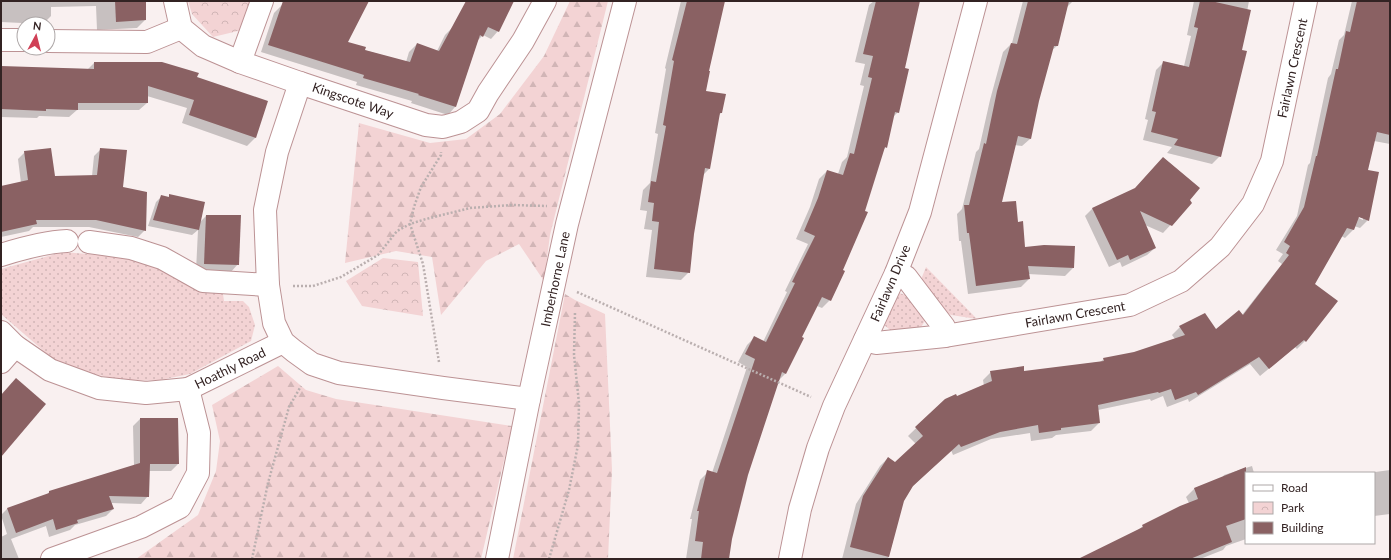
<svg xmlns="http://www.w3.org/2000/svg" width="1391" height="560" font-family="Lato,sans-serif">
  <defs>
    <pattern id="grass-dots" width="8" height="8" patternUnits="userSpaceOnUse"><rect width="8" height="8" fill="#f3d3d4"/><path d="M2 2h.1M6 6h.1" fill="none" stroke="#d1b5b6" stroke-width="1.8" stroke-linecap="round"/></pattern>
    <pattern id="forest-firs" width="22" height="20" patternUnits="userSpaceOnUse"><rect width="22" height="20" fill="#f3d3d4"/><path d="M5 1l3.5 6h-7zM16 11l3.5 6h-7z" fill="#d1b5b6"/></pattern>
    <pattern id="park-crowns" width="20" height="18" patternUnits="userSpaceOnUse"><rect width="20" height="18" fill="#f3d3d4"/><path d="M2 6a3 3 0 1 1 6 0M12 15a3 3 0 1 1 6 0" fill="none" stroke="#d1b5b6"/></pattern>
  </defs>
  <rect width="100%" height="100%" fill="#f9f0f0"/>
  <g fill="url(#grass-dots)">
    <polygon points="63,252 124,257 151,265 176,279 223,294 224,301 243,301 249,307 255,325 251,341 190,374 160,380 123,381 79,370 53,359 1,314 1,269"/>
    <polygon points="926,267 977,319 951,315 930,300 920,282"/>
    <polygon points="899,293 909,296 926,319 920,329 894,333 884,325"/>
  </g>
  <g fill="url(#forest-firs)">
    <polygon points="570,1 608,1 550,235 544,281 519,244 486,261 441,315 432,257 396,251 345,263 359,123 430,143 466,139 500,114 544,56"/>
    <polygon points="565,294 575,300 605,314 612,470 608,559 513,559"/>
    <polygon points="278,366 306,390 336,399 512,426 481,559 136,559 198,515 216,471 220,441 212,405"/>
  </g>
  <g fill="url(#park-crowns)">
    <polygon points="188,1 251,1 242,30 213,37 192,14"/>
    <polygon points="383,258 418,262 423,316 362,306 346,281"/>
  </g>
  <g fill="#0003" fill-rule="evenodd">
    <polygon points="1,1 145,1 145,20 137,28 97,30 96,6 51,7 51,16 43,24 1,22"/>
    <polygon points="324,1 368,1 347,42 364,50 406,62 409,52 417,44 437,51 445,35 453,27 467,1 513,1 498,31 491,39 483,35 476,42 455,107 448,115 411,103 412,101 356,85 357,82 261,52 274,13 282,5"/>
    <polygon points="681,1 724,1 704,91 721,113 718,116 709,169 702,176 693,234 689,272 681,280 646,277 652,230 644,229 647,211 640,210 643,190 650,183 658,134 655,133 666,69 665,68"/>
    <polygon points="874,1 919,1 904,69 898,112 893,117 886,147 884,149 830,300 822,308 817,306 801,338 803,339 785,374 778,381 747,475 731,539 728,559 686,559 692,519 690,519 700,480 708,472 712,473 747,367 738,362 747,345 755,337 763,342 787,292 785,291 808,244 796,239 810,207 819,179 827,171 838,174 842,162 847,157 864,86 860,85 865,64 855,62 869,5"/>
    <polygon points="1023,1 1073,1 1067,7 1057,46 1051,51 1038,100 1030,139 1022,146 1015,145 1001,203 1017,223 1024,248 1073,268 1065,276 1028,274 1029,279 1021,287 968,294 961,241 959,241 957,214 962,209 976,152 979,149 990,100 1003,52 1012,43"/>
    <polygon points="1194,1 1249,1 1220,156 1212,164 1167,153 1172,147 1143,140 1148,120 1145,119 1156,70 1164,62 1184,66 1191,36 1187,35"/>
    <path d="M 1352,1 L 1390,1 L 1390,144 L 1374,141 L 1367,171 L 1368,220 L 1360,228 L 1354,226 L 1353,230 L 1345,238 L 1341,236 L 1314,284 L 1336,302 L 1305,341 L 1297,349 L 1295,347 L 1260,376 L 1250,364 L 1189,402 L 1188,399 L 1167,407 L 1163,396 L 1151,401 L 1150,399 L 1098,410 L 1099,423 L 1091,431 L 1056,435 L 1052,438 L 1031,441 L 1030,433 L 991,439 L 953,455 L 951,450 L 912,487 L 903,501 L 888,559 L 842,559 L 856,504 L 880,466 L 888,458 L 895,463 L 916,444 L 908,436 L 946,399 L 957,398 L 984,386 L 983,380 L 991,372 L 1024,372 L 1100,362 L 1104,359 L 1135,353 L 1175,339 L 1172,335 L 1180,327 L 1216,330 L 1242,315 L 1282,264 L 1278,261 L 1283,254 L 1276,250 L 1297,216 L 1308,165 L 1310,163 L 1328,78 L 1331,74 L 1339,40 L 1344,35 ZM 1354,216 L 1363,218 L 1363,220 Z"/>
    <polygon points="94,63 196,78 267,102 255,138 247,146 182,123 187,108 147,96 147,103 139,110 77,110 69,117 39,116 37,118 1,117 1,67 88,69"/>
    <polygon points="101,149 145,230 138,237 89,227 33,227 29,231 1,237 1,187 21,183 18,159 25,152 54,177 92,176 94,156"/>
    <polygon points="170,196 200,222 206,216 240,216 238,264 230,273 196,271 198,230 192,235 148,226 156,202 161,197 167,198"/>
    <polygon points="1188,200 1191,203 1163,233 1145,225 1155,248 1147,255 1122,267 1120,262 1109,267 1085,216 1093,208"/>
    <polygon points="140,419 178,464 171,471 148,471 148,496 141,504 111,503 113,509 106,516 75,525 70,530 49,537 46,526 11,539 19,559 1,559 1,537 7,534 1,515 7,509 47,495 49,492 134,466 133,426"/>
    <polygon points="1252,466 1254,473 1246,473 1246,539 1226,546 1223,550 1200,559 1082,559 1138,530 1143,526 1189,503 1186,497 1195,488 1222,478 1224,475"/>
    <polygon points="1390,470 1390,514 1374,516 1374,473 1368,473"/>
  </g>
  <g fill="#8a6163">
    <polygon points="115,1 146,1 146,20 116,22"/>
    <polygon points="283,1 369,1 348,42 366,47 365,50 410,62 417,43 439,51 466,1 514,1 499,32 488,27 483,37 480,35 456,107 418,95 419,94 363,78 364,75 268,45"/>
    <polygon points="687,1 725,1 709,71 710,71 706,91 726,94 722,113 720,113 710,169 705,168 694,234 690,273 654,269 659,222 652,221 654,203 648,202 651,181 656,182 666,126 663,125 674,61 672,60"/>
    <polygon points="876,1 920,1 905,68 909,69 899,113 895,112 887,148 885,147 865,211 868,212 843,270 845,271 831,301 822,297 802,337 804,338 786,374 782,372 748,475 732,539 729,559 701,559 703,542 695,541 699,511 697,511 707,470 717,473 755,359 745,354 754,336 766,342 795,283 792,282 815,236 804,231 818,198 827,170 843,175 850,153 854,154 872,78 868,77 873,56 863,54"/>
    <polygon points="1028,1 1069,1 1058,46 1054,46 1039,101 1031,139 1018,136 1002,202 1016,201 1018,222 1023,221 1025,247 1044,245 1075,246 1074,268 1028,266 1030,279 976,286 969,233 967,233 964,205 969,205 984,143 986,144 997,91 1011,43 1017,44"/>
    <polygon points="1200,1 1211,1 1251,10 1242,50 1247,51 1221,157 1174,145 1178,139 1151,132 1156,112 1152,111 1163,61 1189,67 1198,28 1194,27"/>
    <polygon points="1357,1 1390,1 1390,135 1377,132 1368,170 1379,172 1369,221 1359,217 1354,230 1347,228 1315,284 1338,301 1306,342 1304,340 1269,369 1259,357 1198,395 1196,392 1175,400 1171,389 1159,393 1158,392 1098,405 1100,423 1061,428 1061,430 1039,433 1038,425 1000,432 961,447 959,444 913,486 904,501 889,557 850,547 863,496 888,457 895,462 923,436 915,427 945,399 956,394 957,396 992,381 990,371 1024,366 1024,371 1104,361 1103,358 1134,352 1185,335 1179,326 1205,313 1216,329 1239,310 1243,315 1289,255 1286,253 1290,246 1284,242 1304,207 1316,156 1317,156 1336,69 1338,69 1346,31 1350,32"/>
    <polygon points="94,62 162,62 199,73 197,77 268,101 256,138 189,115 194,100 148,86 148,103 78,103 78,110 46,109 46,111 1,109 1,66 94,69"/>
    <polygon points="51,148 55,176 97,175 100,148 127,150 123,187 147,192 146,231 96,220 36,220 37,224 1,232 1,186 28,180 24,151"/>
    <polygon points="1163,157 1200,188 1190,200 1192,203 1172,226 1140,211 1156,248 1130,260 1128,255 1117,260 1092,208 1135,188"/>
    <polygon points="169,194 205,202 199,230 153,220 161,195 169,197"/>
    <polygon points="206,215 241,215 239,265 204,264"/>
    <polygon points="16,378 46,404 1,457 1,395"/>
    <polygon points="140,418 178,418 179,464 150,464 149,497 109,496 114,509 77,520 78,523 56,530 53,519 16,533 7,508 49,493 49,491 140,463"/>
    <polygon points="1246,467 1246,519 1226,526 1232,542 1190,559 1078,559 1143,527 1142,525 1180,506 1198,499 1194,488"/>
  </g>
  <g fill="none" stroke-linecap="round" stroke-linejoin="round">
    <g stroke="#bc9294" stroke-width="24">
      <g id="minor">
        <polyline points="175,1 181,28 203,46 240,62 300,83"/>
        <polyline points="1,40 24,40"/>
        <polyline points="48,41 147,42 181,28"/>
        <polyline points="240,62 262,1"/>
        <polyline points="89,242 131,248 162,258 203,281 268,285"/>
        <path d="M 1,255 C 23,248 44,242 67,241"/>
        <polyline points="896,273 906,277 944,327 945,336"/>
        <polyline points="1,332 15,346 50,370 99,388 146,393 188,389 283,342"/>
        <polyline points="865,340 876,343 945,336 1130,305 1181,281 1220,247 1253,204 1272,161 1306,1"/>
        <polyline points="1,362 15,346"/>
        <polyline points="529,399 443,388 339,373 312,364 294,351 283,342 274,323 268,285 265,210 277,152 300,83 426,125 443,127 461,122 478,111 488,93 523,41 545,1"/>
        <polyline points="52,559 141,527 180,507 198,473 199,433 188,389"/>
        <polyline points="497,559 529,399 567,224 625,1"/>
        <polyline points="790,559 800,509 818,448 834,406 896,273 920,212 976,1"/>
      </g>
    </g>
    <g stroke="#baafaf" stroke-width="2.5" stroke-dasharray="2 2" stroke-linecap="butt">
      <polyline points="293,286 313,286 341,277 378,255 397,231 410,224 426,219 470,208 512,205 547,206"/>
      <polyline points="577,292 811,397"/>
      <polyline points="439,362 423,264 410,224 414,207 421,187 441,155 441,152"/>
      <polyline points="252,559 268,483 289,407 301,386"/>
      <polyline points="549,559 569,490 578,445 579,403 574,355 575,312"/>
    </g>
    <use href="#minor" stroke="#fff" stroke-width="22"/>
  </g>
  <g text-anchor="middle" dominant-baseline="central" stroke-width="4" stroke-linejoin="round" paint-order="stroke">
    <g font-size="13" fill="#332323" stroke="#fff">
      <text transform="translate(1292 68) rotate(-78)">Fairlawn Crescent</text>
      <text transform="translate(353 100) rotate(19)">Kingscote Way</text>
      <text transform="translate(555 279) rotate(-78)">Imberhorne Lane</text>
      <text transform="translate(890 283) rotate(-67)">Fairlawn Drive</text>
      <text transform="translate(1075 314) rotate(-10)">Fairlawn Crescent</text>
      <text transform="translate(230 368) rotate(-26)">Hoathly Road</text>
    </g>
  </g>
  <rect width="1391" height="560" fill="none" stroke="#332323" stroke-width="4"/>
  <rect x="1245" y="472" width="130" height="72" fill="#ffffff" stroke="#ada7a7"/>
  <rect x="1253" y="485" width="20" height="6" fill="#ffffff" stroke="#ada7a7"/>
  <text x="1281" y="492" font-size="12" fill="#332323">Road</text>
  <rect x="1253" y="502" width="20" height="12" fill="url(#park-crowns)" stroke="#ada7a7"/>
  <text x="1281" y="512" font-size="12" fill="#332323">Park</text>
  <rect x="1253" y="522" width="20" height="12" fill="#8a6163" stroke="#ada7a7"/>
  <text x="1281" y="532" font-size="12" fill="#332323">Building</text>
  <g transform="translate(36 36) rotate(7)"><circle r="19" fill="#ffffff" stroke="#ada7a7"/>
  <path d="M0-3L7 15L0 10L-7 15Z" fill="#d04056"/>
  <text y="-6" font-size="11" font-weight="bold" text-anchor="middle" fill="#332323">N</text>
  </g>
</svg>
